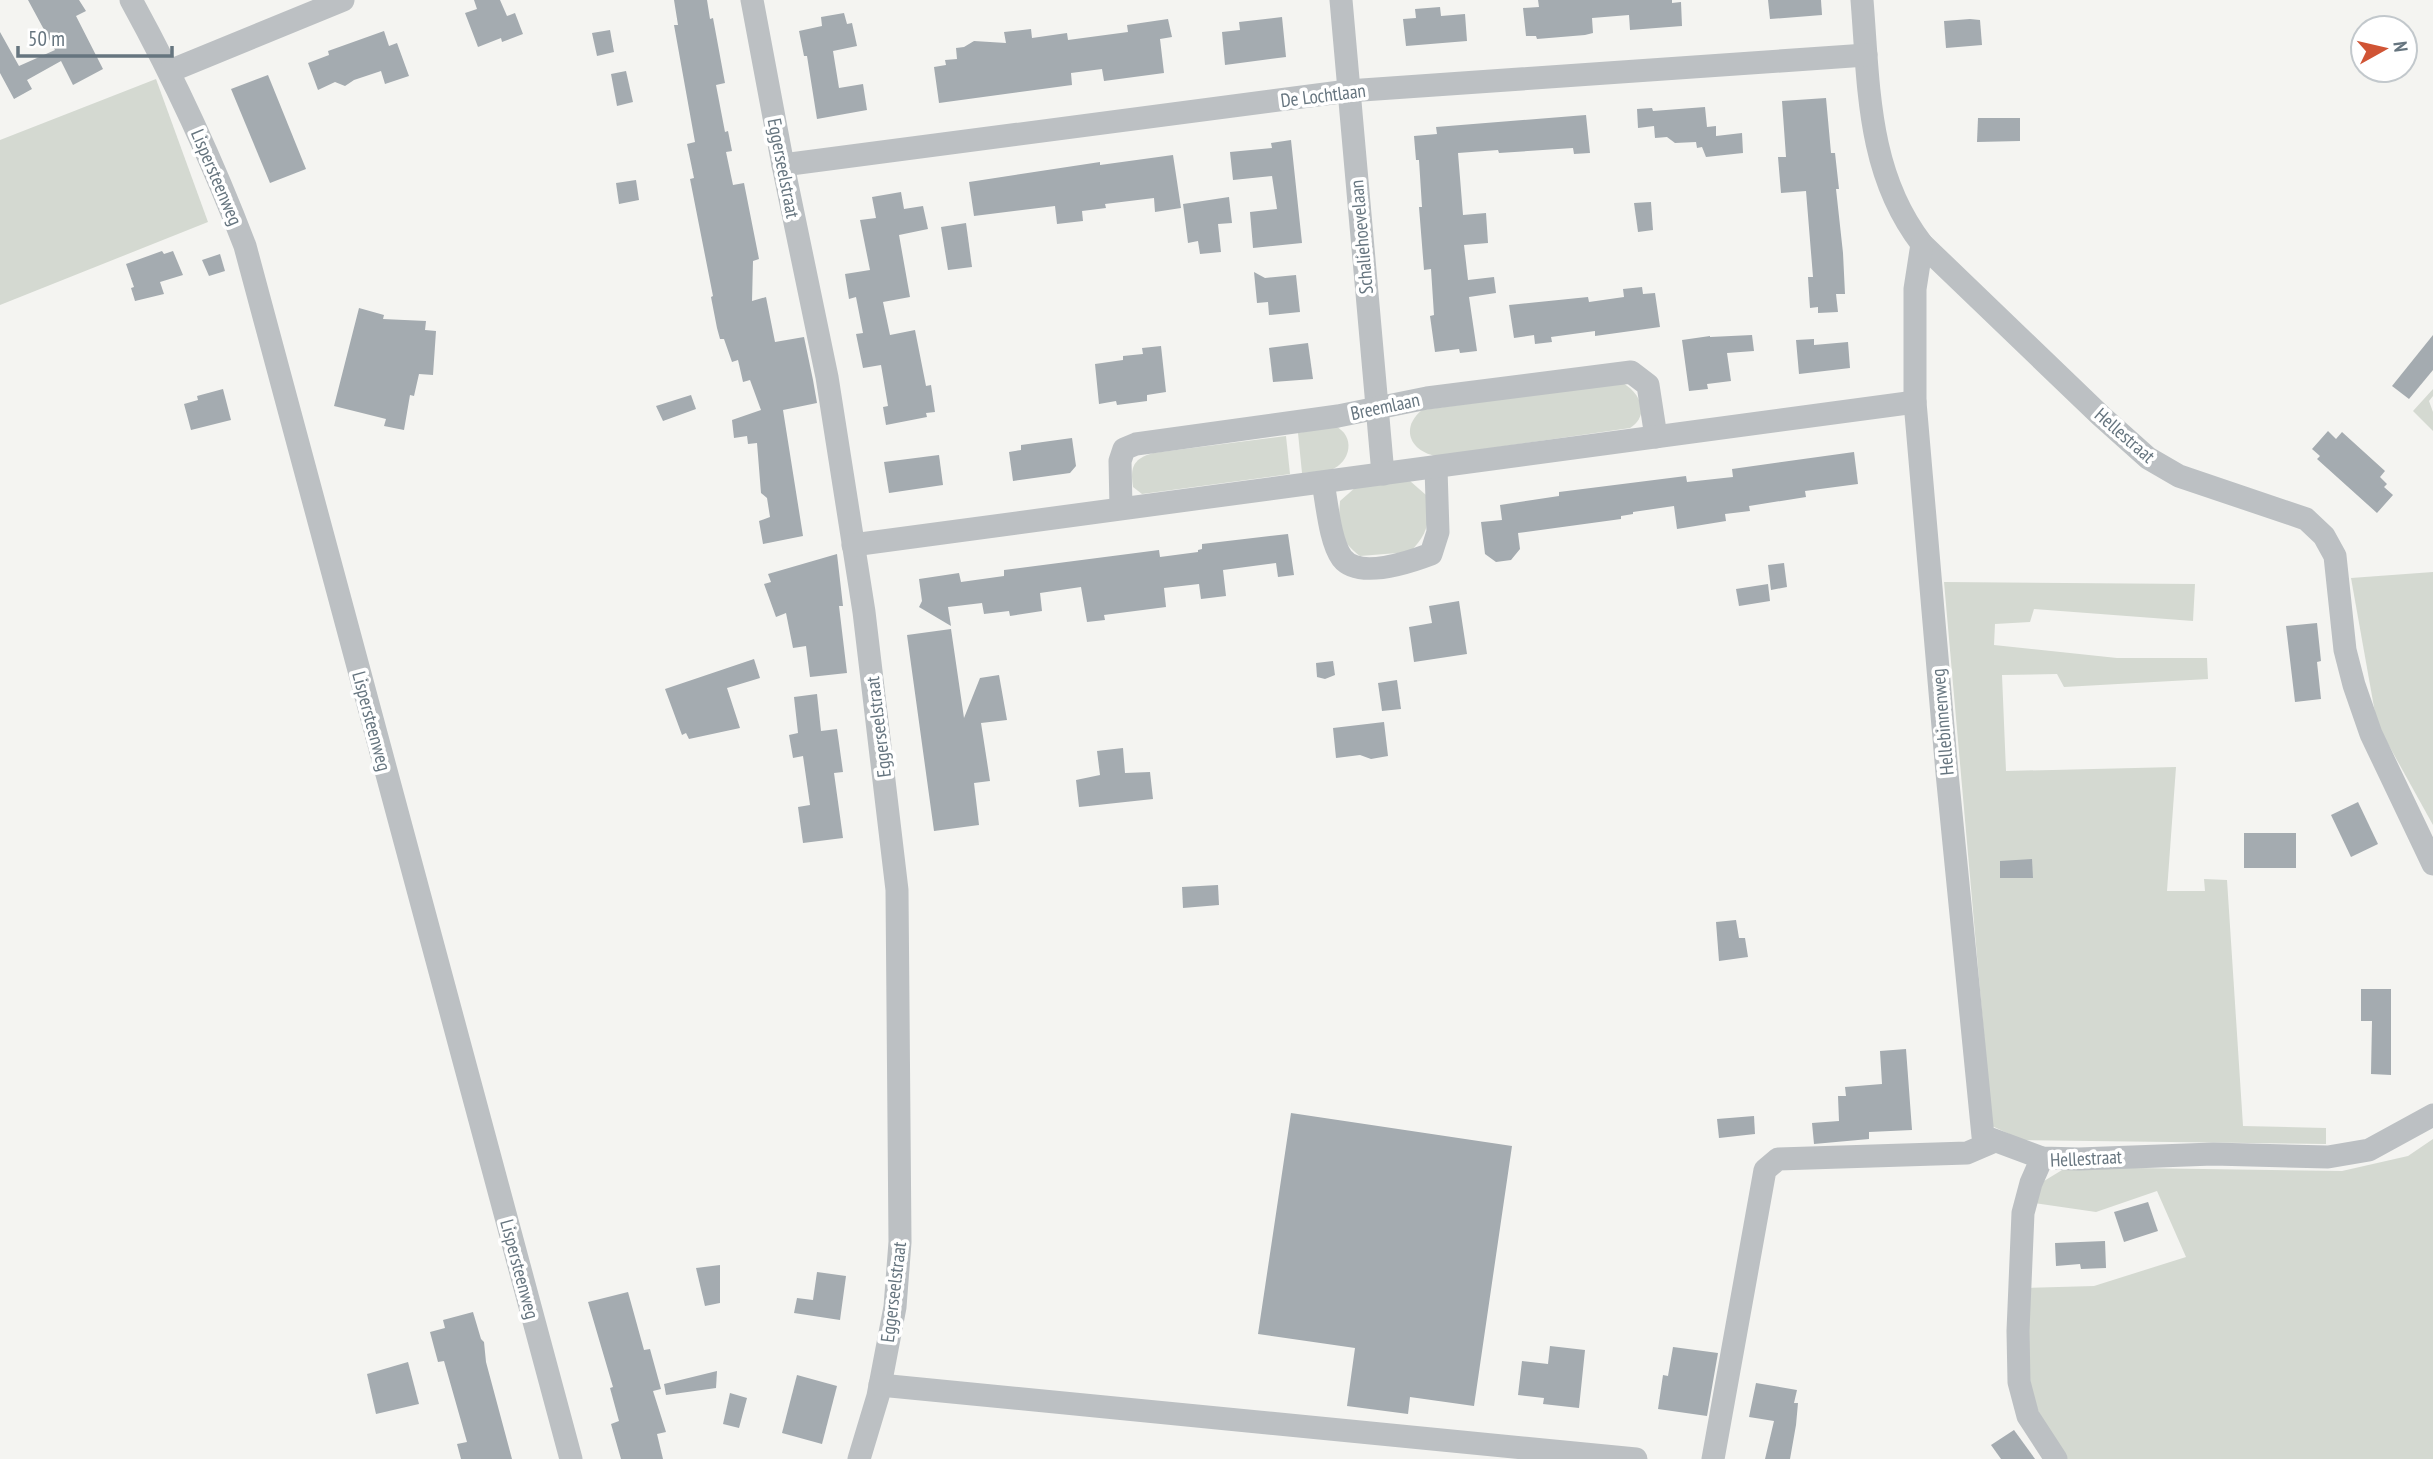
<svg xmlns="http://www.w3.org/2000/svg" width="2433" height="1459" font-family="'PT Sans Narrow',sans-serif">
  <rect width="100%" height="100%" fill="#f4f4f1"/>
  <g fill="#d4d9d1">
    <polygon points="156,79 208,222 0,305 0,140"/>
    <path d="M 1623,383 C 1641,394 1650,415 1630,428 L 1436,456 C 1410,451 1400,428 1422,410 Z"/>
    <polygon points="2433,389 2433,396 2429,401 2433,412 2433,431 2413,411"/>
    <path d="M 1335,426 C 1356,436 1351,462 1331,470 C 1323,473 1311,472 1302,473 L 1298,433 Z"/>
    <path d="M 1286,436 L 1290,474 L 1142,494 L 1133,487 C 1130,467 1133,459 1153,453 Z"/>
    <path d="M 1410,481 L 1426,495 C 1430,522 1429,532 1410,552 L 1360,556 C 1338,539 1338,528 1340,501 L 1356,487 Z"/>
    <polygon points="2433,572 2433,825 2377,724 2351,578"/>
    <polygon points="1944,582 2195,584 2193,621 2034,609 2030,622 1995,624 1994,645 2117,658 2207,658 2208,679 2064,687 2057,674 2002,675 2006,771 2176,767 2167,891 2205,891 2204,879 2227,880 2243,1126 2326,1128 2326,1144 2022,1140 1992,1126"/>
    <path d="M 2433,1139 L 2433,1459 L 2067,1459 C 2021,1404 2027,1354 2025,1288 L 2094,1286 L 2186,1257 L 2157,1191 L 2096,1212 L 2034,1203 L 2044,1181 L 2067,1167 L 2342,1171 L 2408,1156 Z"/>
  </g>
  <g fill="#a4abb0">
    <polygon points="28,0 79,0 86,11 76,16 103,69 73,85 61,61 27,80 32,89 14,99 0,73 0,32 19,66 55,50"/>
    <polygon points="474,0 500,0 507,16 515,13 523,34 502,42 501,38 478,47 465,13 477,9"/>
    <polygon points="674,0 707,0 710,19 713,18 725,83 716,85 725,132 728,131 732,151 726,152 733,185 744,183 759,259 753,261 752,301 766,297 775,342 804,337 813,380 817,403 783,410 803,536 763,544 759,521 770,517 767,498 761,493 757,443 748,444 747,436 734,438 732,420 761,410 750,380 743,382 738,360 732,362 724,339 720,339 717,328 711,297 713,296 690,179 694,178 687,144 695,142 674,25 678,25"/>
    <polygon points="1538,0 1672,0 1672,3 1681,2 1682,26 1630,30 1629,15 1592,18 1593,33 1585,35 1537,39 1536,36 1526,36 1523,8 1539,7"/>
    <polygon points="1768,0 1821,0 1822,15 1770,19"/>
    <polygon points="1440,7 1441,16 1465,14 1467,41 1406,46 1403,19 1416,18 1415,9"/>
    <polygon points="844,13 847,24 852,23 857,46 833,51 839,88 863,84 867,110 817,119 807,56 804,56 799,31 822,26 821,17"/>
    <polygon points="1282,17 1286,57 1225,65 1222,32 1240,30 1239,22"/>
    <polygon points="1168,19 1172,37 1160,39 1164,73 1104,81 1102,69 1071,73 1072,85 939,103 934,67 946,65 945,60 957,59 956,48 964,47 974,41 1006,43 1004,32 1031,29 1032,38 1067,33 1068,40 1128,32 1127,25"/>
    <polygon points="1970,19 1980,20 1982,45 1946,48 1944,21"/>
    <polygon points="610,30 614,52 597,56 592,33"/>
    <polygon points="384,31 389,46 397,43 409,76 385,84 381,71 354,80 345,86 335,82 318,90 308,63 329,55 328,51"/>
    <polygon points="626,71 633,102 617,106 611,74"/>
    <polygon points="268,75 306,169 270,183 231,89"/>
    <polygon points="1826,98 1831,153 1835,153 1839,189 1836,189 1843,253 1845,294 1836,294 1838,312 1818,313 1818,307 1810,308 1808,277 1813,277 1806,191 1781,193 1778,157 1786,157 1782,101"/>
    <polygon points="1705,107 1707,127 1716,126 1716,136 1742,133 1743,153 1706,157 1702,147 1697,148 1696,142 1675,143 1667,137 1655,138 1654,126 1638,128 1637,109 1652,108 1653,111"/>
    <polygon points="1586,115 1590,153 1574,154 1573,148 1499,153 1498,150 1458,153 1463,215 1486,213 1488,243 1464,245 1468,280 1494,277 1496,293 1469,297 1477,351 1460,353 1459,349 1435,352 1430,316 1434,315 1431,269 1424,270 1419,207 1422,207 1419,160 1416,160 1414,136 1437,134 1436,127"/>
    <polygon points="1978,118 2020,118 2020,141 1977,142"/>
    <polygon points="1291,140 1302,243 1253,248 1250,212 1277,209 1272,176 1233,180 1230,152 1272,148 1271,143"/>
    <polygon points="1173,155 1181,208 1155,212 1154,198 1105,204 1106,208 1082,211 1083,221 1057,224 1055,206 974,216 969,182 1100,162 1100,165"/>
    <polygon points="636,180 639,200 619,204 616,183"/>
    <polygon points="901,192 904,209 923,206 928,229 899,235 910,297 883,302 890,335 915,330 926,386 931,385 935,412 926,413 927,417 886,425 883,407 888,406 881,365 863,368 856,334 863,333 856,297 849,299 845,274 870,270 860,220 876,218 872,197"/>
    <polygon points="1229,197 1232,223 1218,224 1221,252 1200,254 1198,241 1188,243 1183,204"/>
    <polygon points="1651,202 1653,230 1638,232 1634,203"/>
    <polygon points="966,223 972,267 948,270 941,227"/>
    <polygon points="162,251 164,254 173,251 183,275 160,282 164,294 135,301 131,288 134,287 126,264"/>
    <polygon points="220,254 225,271 209,276 202,260"/>
    <polygon points="1254,272 1265,278 1296,275 1300,312 1269,315 1268,302 1257,303"/>
    <polygon points="1642,287 1643,294 1655,293 1660,327 1595,336 1595,331 1551,337 1552,342 1535,344 1534,335 1514,338 1509,305 1588,297 1589,302 1624,297 1623,289"/>
    <polygon points="359,308 384,315 383,319 426,321 425,330 436,331 433,375 419,374 414,396 410,395 404,430 384,426 386,419 334,406"/>
    <polygon points="1752,335 1754,351 1727,353 1731,381 1707,384 1708,389 1689,391 1682,340 1710,336 1710,337"/>
    <polygon points="2433,335 2433,370 2409,399 2392,386"/>
    <polygon points="1814,339 1814,345 1848,342 1850,368 1799,374 1796,340"/>
    <polygon points="1308,343 1313,379 1273,382 1269,348"/>
    <polygon points="1161,346 1166,392 1147,395 1147,401 1117,405 1116,401 1099,404 1095,364 1123,360 1123,356 1143,354 1142,348"/>
    <polygon points="223,389 231,420 191,430 184,404 198,400 197,396"/>
    <polygon points="691,395 696,409 663,421 656,406"/>
    <polygon points="2328,431 2336,439 2342,432 2385,471 2380,477 2387,484 2384,487 2393,495 2377,513 2317,459 2320,456 2312,449"/>
    <polygon points="1072,438 1076,466 1070,473 1013,481 1009,452 1021,450 1021,445"/>
    <polygon points="1854,452 1858,484 1805,491 1806,497 1749,506 1750,511 1725,514 1726,521 1677,529 1674,506 1633,512 1633,514 1621,516 1621,519 1518,533 1520,549 1511,560 1496,562 1485,554 1481,522 1502,520 1500,505 1559,496 1559,492 1686,476 1687,482 1733,477 1732,469"/>
    <polygon points="939,455 943,485 889,493 884,462"/>
    <polygon points="1288,534 1294,575 1278,577 1276,563 1223,570 1226,596 1201,599 1199,584 1164,588 1166,607 1104,615 1105,620 1087,622 1081,587 1040,593 1042,611 1010,616 1009,611 984,614 982,603 948,607 951,626 919,607 922,601 919,579 959,573 961,582 1004,576 1004,570 1159,550 1160,557 1198,552 1198,550 1202,549 1202,544"/>
    <polygon points="837,554 843,606 839,606 847,673 810,677 806,646 793,648 786,613 776,617 764,584 771,582 768,574"/>
    <polygon points="1784,563 1787,587 1771,590 1768,565"/>
    <polygon points="1768,584 1770,601 1739,606 1736,589"/>
    <polygon points="1459,601 1467,654 1414,662 1409,627 1432,623 1429,606"/>
    <polygon points="2317,623 2321,661 2317,662 2321,699 2295,702 2286,626"/>
    <polygon points="951,629 964,718 980,678 999,675 1007,720 981,723 990,781 974,783 979,825 934,831 907,635"/>
    <polygon points="754,659 760,678 727,688 740,728 689,739 686,733 682,735 665,689"/>
    <polygon points="1333,661 1335,675 1325,679 1317,677 1316,663"/>
    <polygon points="1397,680 1401,709 1382,711 1378,683"/>
    <polygon points="817,694 821,731 837,729 843,772 834,773 843,838 803,843 798,807 810,805 803,756 793,758 789,735 798,733 794,697"/>
    <polygon points="1384,722 1388,756 1371,759 1360,755 1336,758 1333,728"/>
    <polygon points="1123,748 1125,773 1150,772 1153,799 1079,807 1076,780 1100,775 1097,751"/>
    <polygon points="2358,802 2378,844 2351,857 2331,815"/>
    <rect x="2244" y="833" width="52" height="35"/>
    <polygon points="2032,859 2033,878 2000,878 2000,861"/>
    <polygon points="1218,885 1219,905 1183,908 1182,887"/>
    <polygon points="1736,920 1739,938 1745,938 1748,957 1719,961 1716,922"/>
    <polygon points="2361,989 2391,989 2391,1075 2371,1074 2372,1021 2361,1021"/>
    <polygon points="1906,1049 1912,1130 1869,1132 1869,1139 1814,1144 1812,1123 1839,1121 1838,1096 1846,1096 1845,1087 1882,1084 1880,1051"/>
    <polygon points="1291,1113 1512,1146 1474,1406 1410,1397 1408,1414 1347,1406 1355,1348 1258,1334"/>
    <polygon points="1754,1116 1755,1134 1719,1138 1717,1119"/>
    <polygon points="2148,1202 2158,1231 2124,1242 2114,1212"/>
    <polygon points="2105,1241 2106,1268 2081,1269 2080,1264 2056,1266 2055,1243"/>
    <polygon points="720,1265 720,1303 705,1306 696,1268"/>
    <polygon points="817,1272 846,1276 840,1320 794,1313 797,1298 813,1300"/>
    <polygon points="628,1292 644,1350 650,1349 661,1389 653,1391 666,1432 657,1434 663,1459 621,1459 611,1424 619,1421 610,1388 613,1387 588,1302"/>
    <polygon points="473,1312 481,1339 484,1342 486,1362 512,1459 461,1459 457,1444 467,1442 444,1361 438,1362 430,1332 445,1328 443,1320"/>
    <polygon points="1550,1346 1585,1350 1579,1408 1543,1404 1544,1398 1518,1395 1522,1361 1548,1364"/>
    <polygon points="1673,1347 1718,1353 1707,1416 1658,1409 1663,1375 1668,1376"/>
    <polygon points="408,1362 419,1404 376,1414 367,1374"/>
    <polygon points="717,1371 716,1388 666,1395 664,1384"/>
    <polygon points="797,1375 837,1386 822,1444 782,1433"/>
    <polygon points="1756,1383 1797,1390 1794,1403 1798,1403 1796,1425 1790,1459 1765,1459 1774,1421 1749,1417"/>
    <polygon points="730,1393 747,1398 739,1428 723,1424"/>
    <polygon points="2014,1430 2035,1459 2001,1459 1991,1445"/>
  </g>
  <g fill="none" stroke-linecap="round" stroke-linejoin="round">
    <g stroke="#bcc0c3" stroke-width="23">
      <path d="M 131,0 C 175,80 212,160 245,246 L 571,1459"/>
      <polyline points="752,0 783,165 827,377 864,612 897,890 900,1242 895,1307 878,1396 859,1459"/>
      <polyline points="1341,0 1383,474"/>
      <path d="M 1862,0 C 1869,86 1867,173 1922,244 L 2101,416 L 2148,458 L 2179,476 L 2306,519 L 2324,536 L 2335,556 L 2345,650 L 2354,685 L 2371,734 L 2433,864"/>
      <polyline points="170,71 343,0"/>
      <polyline points="783,165 1348,91 1866,55"/>
      <polyline points="1922,244 1915,289 1915,402 1947,773 1983,1136 2042,1158 2079,1159 2213,1154 2328,1157 2369,1150 2433,1115"/>
      <path d="M 1323,483 C 1327,503 1330,542 1342,558 C 1359,580 1410,562 1431,554 L 1438,532 L 1436,468"/>
      <polyline points="1121,508 1120,461 1124,449 1136,444 1338,416 1427,398 1631,372 1648,385 1656,437"/>
      <polyline points="853,545 1915,402"/>
      <polyline points="2042,1158 2031,1183 2023,1213 2018,1331 2019,1382 2028,1416 2056,1459"/>
      <polyline points="880,1385 1636,1459"/>
      <polyline points="1713,1459 1765,1170 1778,1159 1967,1153 1995,1141"/>
    </g>
  </g>
  <g text-anchor="middle" dominant-baseline="central" stroke-width="7" stroke-linejoin="round" paint-order="stroke">
    <g font-size="19" fill="#66757f" stroke="#fff">
      <text transform="translate(1323 95) rotate(-7)">De Lochtlaan</text>
      <text transform="translate(784 168) rotate(79)">Eggerseelstraat</text>
      <text transform="translate(217 177) rotate(67)">Lispersteenweg</text>
      <text transform="translate(1361 237) rotate(-95)">Schaliehoevelaan</text>
      <text transform="translate(1385 406) rotate(-12)">Breemlaan</text>
      <text transform="translate(2125 435) rotate(41)">Hellestraat</text>
      <text transform="translate(372 721) rotate(75)">Lispersteenweg</text>
      <text transform="translate(1942 722) rotate(-95)">Hellebinnenweg</text>
      <text transform="translate(878 727) rotate(-97)">Eggerseelstraat</text>
      <text transform="translate(2086 1158) rotate(-3)">Hellestraat</text>
      <text transform="translate(520 1269) rotate(75)">Lispersteenweg</text>
      <text transform="translate(893 1292) rotate(-83)">Eggerseelstraat</text>
    </g>
  </g>
  <g transform="translate(2384 49) rotate(82)"><circle r="33" fill="#ffffff" stroke="#c2c8cc" stroke-width="2"/>
  <path d="M0-5L12 26L0 18L-12 26Z" fill="#d05435"/>
  <text y="-10" font-size="19" font-weight="bold" text-anchor="middle" fill="#66757f">N</text>
  </g>
  <path d="M18 46v10h154v-10" fill="none" stroke="#66757f" stroke-width="3.5"/>
  <text x="28" y="46" font-size="21" fill="#66757f" stroke="#ffffff" stroke-width="5" paint-order="stroke">50 m</text>
</svg>
